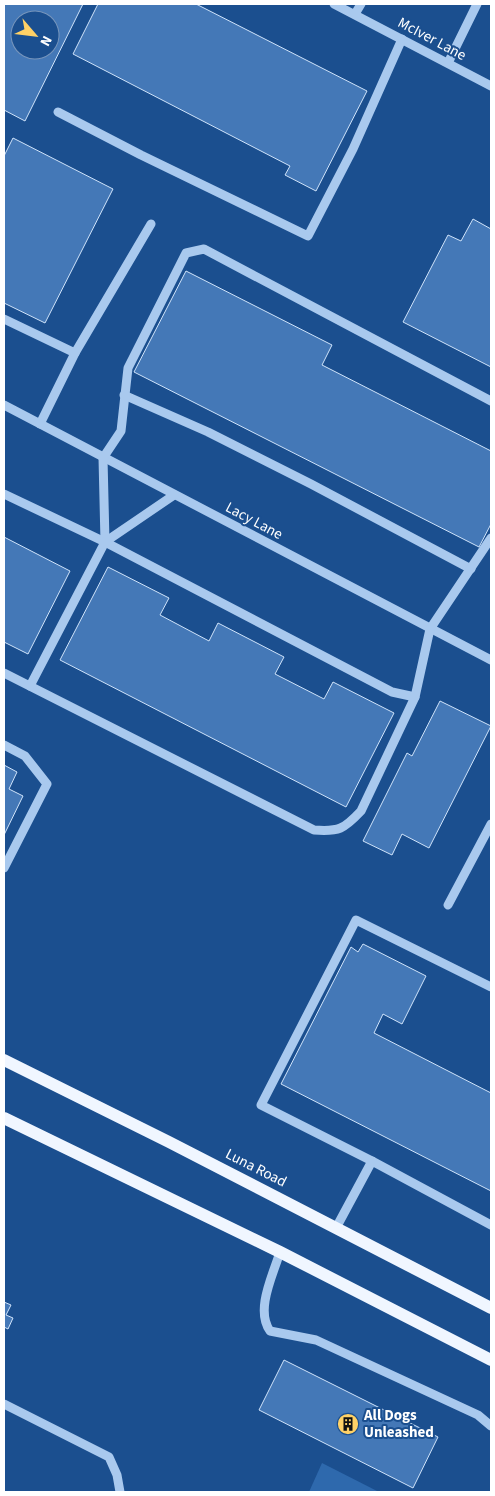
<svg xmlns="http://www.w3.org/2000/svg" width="495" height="1496" font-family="'Source Sans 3',sans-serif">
  <rect width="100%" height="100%" fill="#1b4f8f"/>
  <polygon fill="#2e69ad" points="322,1463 379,1492 309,1492"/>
  <g fill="#4478b7" stroke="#cfe3fa" fill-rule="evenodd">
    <path d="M 4,4 L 83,4 L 25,121 L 4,110 ZM 20,20 L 50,20 L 50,50 L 20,50 Z"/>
    <polygon points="98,4 196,4 367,91 316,191 285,175 290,166 73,54"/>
    <polygon points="13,138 113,189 45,323 4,303 4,156"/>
    <polygon points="473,219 491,229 491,367 403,322 448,235 461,241"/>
    <polygon points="186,271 332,345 322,365 491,451 491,524 479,547 134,372"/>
    <polygon points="4,537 70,571 28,654 4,642"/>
    <polygon points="108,567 169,598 160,615 209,641 218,623 284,657 275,674 324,699 333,682 394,713 346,807 60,660"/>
    <polygon points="440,701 491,726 429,848 402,834 392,855 363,841 407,753 412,756"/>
    <polygon points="4,765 17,772 9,789 23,796 4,835"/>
    <polygon points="363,944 426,976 402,1024 383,1014 374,1033 491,1093 491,1191 281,1084 351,947 358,952"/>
    <polygon points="4,1302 11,1305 6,1315 13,1318 8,1329 4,1327"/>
    <polygon points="284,1360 438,1437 413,1488 259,1410"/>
  </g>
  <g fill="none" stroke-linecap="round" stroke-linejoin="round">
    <g stroke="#a9c9ee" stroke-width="9">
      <polyline points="334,4 491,86"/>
      <polyline points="355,14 361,4"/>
      <polyline points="448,63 477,4"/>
      <polyline points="58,112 141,155 308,236 353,149 402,39"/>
      <polyline points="4,319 75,353 40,424"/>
      <polyline points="75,353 151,224"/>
      <polyline points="124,395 208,432 311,484 471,569"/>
      <polyline points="4,405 491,660"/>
      <polyline points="4,494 105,542 392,692 415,697"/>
      <polyline points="105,542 103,458 121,431 128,368 186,253 204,249 491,401"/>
      <path d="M 4,673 L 314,830 C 339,832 344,829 361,811 L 415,697 L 430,629 L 491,538"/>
      <polyline points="30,686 105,542 174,495"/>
      <polyline points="4,745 25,756 47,784 4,868"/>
      <polyline points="448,905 491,824"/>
      <polyline points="491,987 356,920 261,1105 372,1161 491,1225"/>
      <polyline points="336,1228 372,1161"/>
      <path d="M 280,1252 C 273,1275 255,1310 270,1331 L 316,1340 L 478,1415 L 491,1426"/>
      <polyline points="4,1404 109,1457 117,1475 120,1492"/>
    </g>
    <g stroke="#f0f6ff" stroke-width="12">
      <polyline points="4,1060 169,1142 491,1308"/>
      <polyline points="4,1118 280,1252 491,1360"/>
    </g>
  </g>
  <defs>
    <g id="building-disc" transform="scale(1.125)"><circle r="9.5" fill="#ffd166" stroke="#1b4f8f"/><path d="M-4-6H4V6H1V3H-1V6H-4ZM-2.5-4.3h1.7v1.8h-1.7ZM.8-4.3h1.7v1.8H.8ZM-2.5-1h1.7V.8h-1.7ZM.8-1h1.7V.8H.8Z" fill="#111"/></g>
  </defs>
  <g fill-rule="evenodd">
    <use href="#building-disc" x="348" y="1424"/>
  </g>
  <g text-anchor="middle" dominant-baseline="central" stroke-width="4" stroke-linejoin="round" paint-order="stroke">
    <g font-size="15" fill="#fff" stroke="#1b4f8f">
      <text transform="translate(432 39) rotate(28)">McIver Lane</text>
      <text transform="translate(254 521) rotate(28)">Lacy Lane</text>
      <text transform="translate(256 1168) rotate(27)">Luna Road</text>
    </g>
    <g font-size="15" font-weight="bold" fill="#fff" stroke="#1b4f8f" text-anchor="start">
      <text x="364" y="1415">All Dogs<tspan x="364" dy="17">Unleashed</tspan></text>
    </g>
  </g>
  <rect width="495" height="1496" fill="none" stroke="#ffffff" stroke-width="10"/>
  <g transform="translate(35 35) rotate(118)"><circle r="24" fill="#1b4f8f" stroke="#7695bc"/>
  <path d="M0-4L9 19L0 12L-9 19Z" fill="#ffd166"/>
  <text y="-8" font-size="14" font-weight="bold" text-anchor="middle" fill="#ffffff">N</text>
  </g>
</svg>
